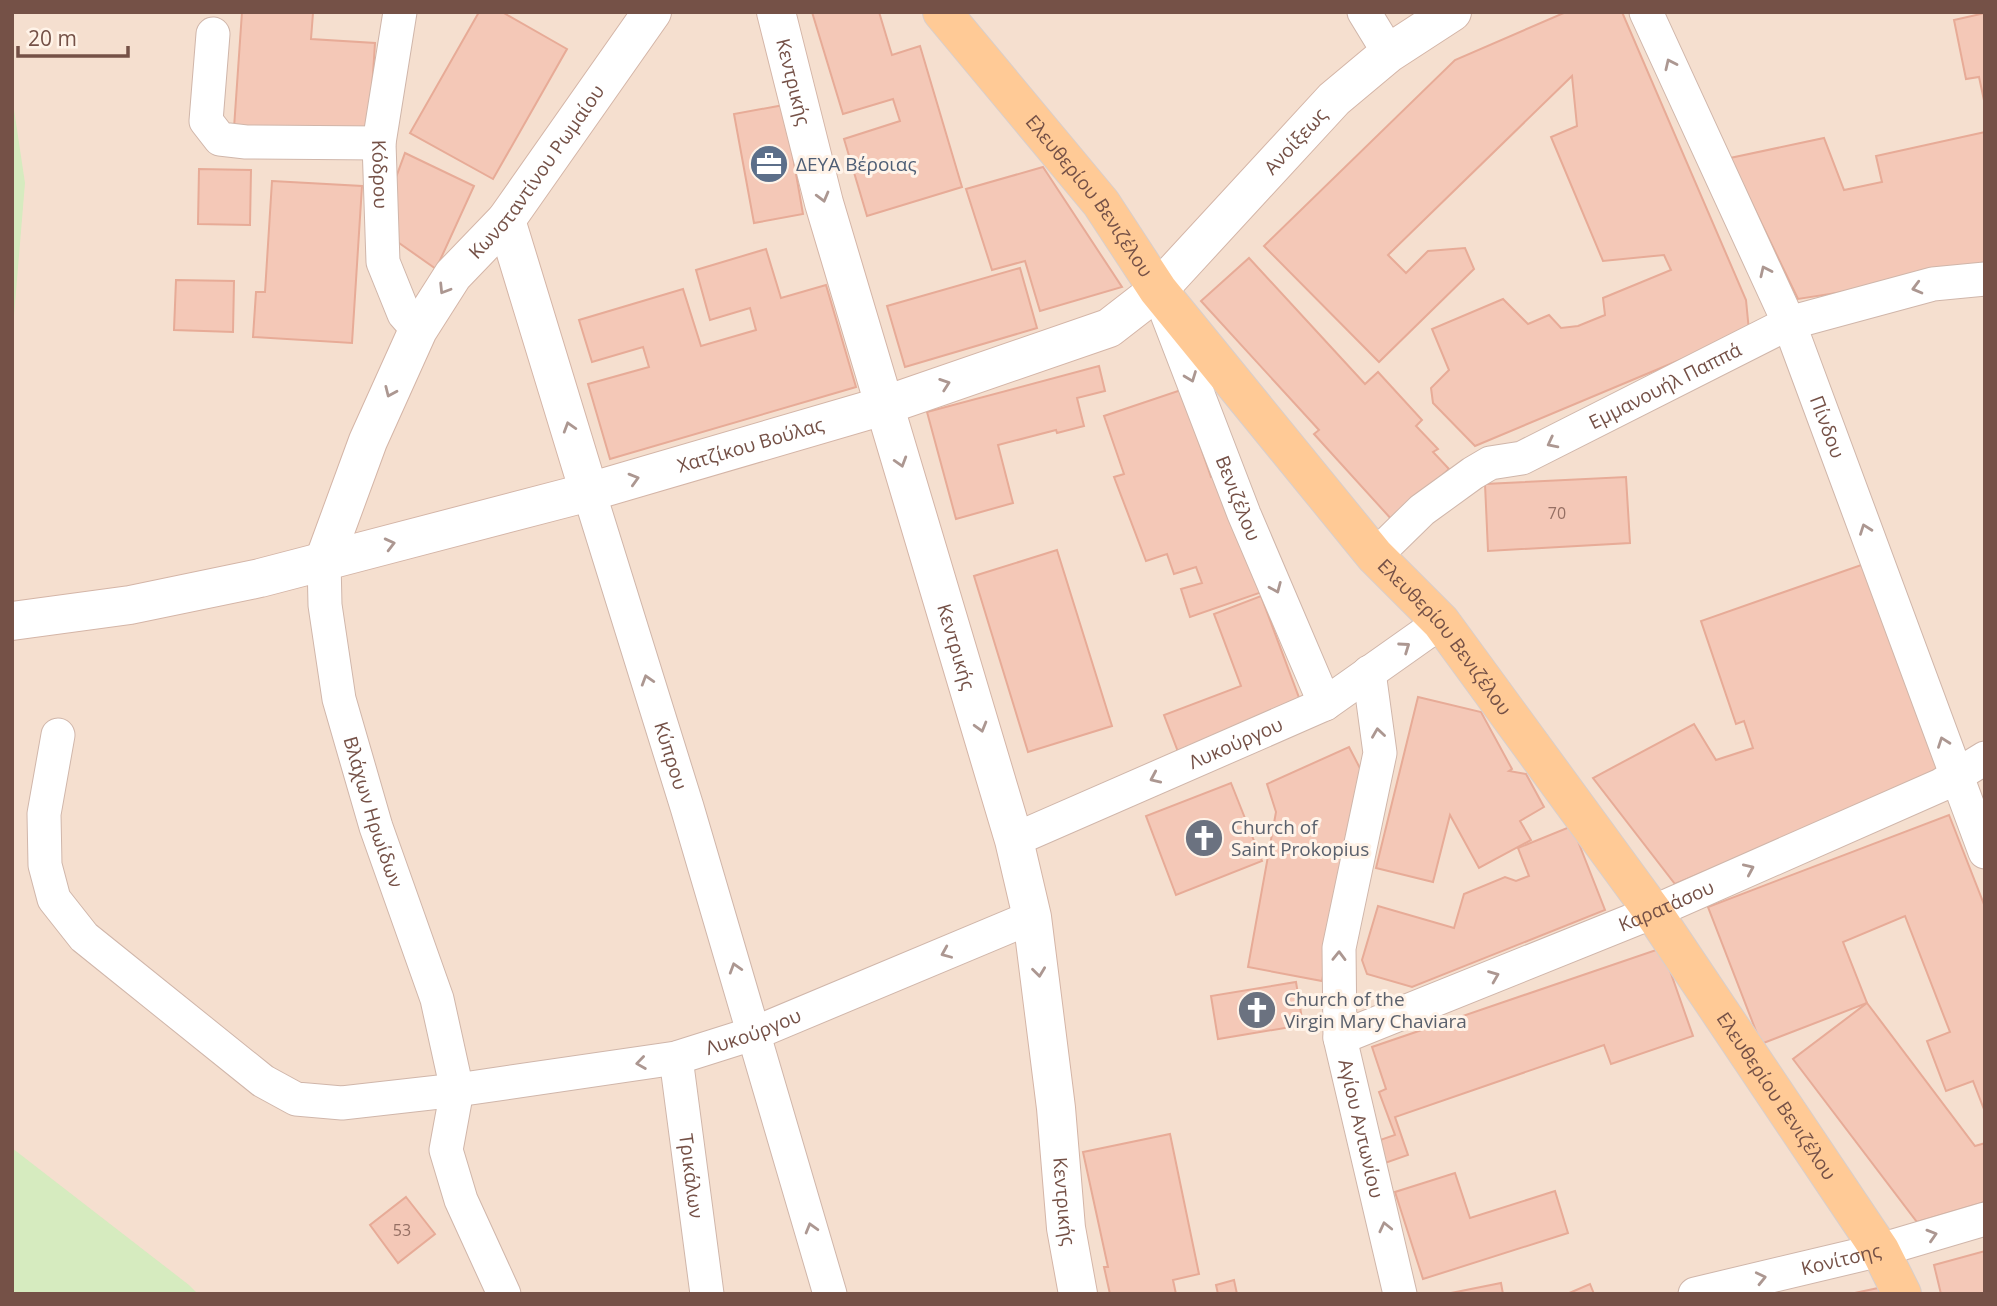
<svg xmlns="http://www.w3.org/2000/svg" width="1997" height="1306" font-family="'Open Sans',sans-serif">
  <rect width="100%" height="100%" fill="#fdeee1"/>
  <rect fill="#f5dfcf" x="12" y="12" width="1973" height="1282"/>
  <g fill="#d6ebbf">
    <polygon points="12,96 25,183 12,340"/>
    <polygon points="12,1148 189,1285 198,1294 12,1294"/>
  </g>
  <g fill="#f4c8b7" stroke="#e7ab97" stroke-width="2">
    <polygon points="242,12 313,13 311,39 375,43 369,136 234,128"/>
    <polygon points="479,12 502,12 567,49 493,179 410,133"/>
    <polygon points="812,12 879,12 892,55 920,46 962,187 867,216 844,139 900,121 893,99 843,114"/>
    <polygon points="1566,12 1622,12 1746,300 1749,331 1475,446 1433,403 1431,388 1449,370 1432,329 1503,299 1528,324 1549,315 1561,328 1578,326 1605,315 1603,298 1671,270 1664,255 1603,261 1551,137 1577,126 1572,76 1388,255 1406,273 1428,251 1465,248 1474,269 1379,362 1264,246 1455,60"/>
    <polygon points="1985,13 1985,105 1979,77 1966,79 1954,20"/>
    <polygon points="784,105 803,214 754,223 734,114"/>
    <polygon points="1985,132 1985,270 1798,299 1730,158 1824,138 1844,190 1882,182 1876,156"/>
    <polygon points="405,153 474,186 436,269 392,238 391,191"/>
    <polygon points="1043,167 1122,287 1040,311 1025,261 992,270 966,189"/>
    <polygon points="199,169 251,170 250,225 198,224"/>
    <polygon points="272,181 362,186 352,343 253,337 256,292 265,292"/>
    <polygon points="766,249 781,298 826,285 856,387 610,459 588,384 649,367 643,347 592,362 579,320 683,289 701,346 756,330 750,308 710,320 696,270"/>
    <polygon points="1249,258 1365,384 1378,372 1422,420 1416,426 1438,449 1433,452 1449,469 1393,521 1314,434 1319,430 1201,301"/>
    <polygon points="1020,268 1037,328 905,367 887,306"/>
    <polygon points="176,280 234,281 233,332 174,330"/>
    <polygon points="1099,366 1105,391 1077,398 1084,426 1057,433 1056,430 998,445 1013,503 956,519 927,412"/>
    <polygon points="1181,390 1211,477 1223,472 1265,591 1190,617 1181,589 1202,583 1196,567 1174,574 1167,554 1146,561 1114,477 1124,474 1104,416"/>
    <polygon points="1626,477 1630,543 1488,551 1485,484"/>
    <polygon points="1057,550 1112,726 1028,752 974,576"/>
    <polygon points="1867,563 1941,772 1675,884 1593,778 1694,724 1716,760 1753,748 1744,721 1736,724 1701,621"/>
    <polygon points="1261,596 1304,711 1180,757 1164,715 1241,686 1214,614"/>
    <polygon points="1418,697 1481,712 1512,769 1509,771 1526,774 1544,807 1520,821 1531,840 1479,868 1450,815 1433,882 1376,868"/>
    <polygon points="1349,747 1364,776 1322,981 1248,967 1276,812 1267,784"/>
    <polygon points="1231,783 1262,861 1176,895 1146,816"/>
    <polygon points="1949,815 1985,907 1985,1112 1973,1081 1946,1091 1927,1041 1950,1032 1905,916 1843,942 1867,1003 1761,1044 1708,907"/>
    <polygon points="1572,826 1605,910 1412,987 1367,974 1362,960 1378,906 1454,928 1464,894 1505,877 1516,881 1529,876 1518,848"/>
    <polygon points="1662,948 1693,1036 1611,1064 1604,1045 1395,1117 1408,1155 1385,1163 1377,1141 1395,1135 1379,1092 1386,1089 1372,1047"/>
    <polygon points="1296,982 1303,1025 1218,1039 1211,996"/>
    <polygon points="1867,1003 1975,1146 1985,1143 1985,1202 1917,1222 1793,1059"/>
    <polygon points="1170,1134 1199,1274 1173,1280 1176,1294 1110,1294 1104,1267 1108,1267 1083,1152"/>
    <polygon points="1455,1173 1470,1218 1555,1191 1568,1233 1423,1279 1395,1192"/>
    <polygon points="406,1197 435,1234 398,1263 370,1225"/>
    <polygon points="1985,1251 1985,1294 1941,1294 1934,1265"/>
    <polygon points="1234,1280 1237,1294 1218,1294 1216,1285"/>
    <polygon points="1501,1283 1503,1294 1446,1294"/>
    <polygon points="1590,1284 1594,1294 1567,1294"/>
    <polygon points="1883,1287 1885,1294 1850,1294"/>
  </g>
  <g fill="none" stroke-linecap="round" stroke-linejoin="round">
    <g stroke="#d0b6aa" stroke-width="35">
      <g id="street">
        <path id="s1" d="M 400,12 L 379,143 L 383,262 L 404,314 L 418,330"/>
        <polyline points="1364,12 1389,53"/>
        <path id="s2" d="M 1646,12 L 1789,323 L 1985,852"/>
        <polyline points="213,34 206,121 220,139 246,142 379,143"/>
        <path id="s3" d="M 1164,306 L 1244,514 L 1325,704"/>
        <path id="s4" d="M 589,492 L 687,807 L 830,1294"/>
        <path id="s5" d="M 1375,556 L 1422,510 L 1473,473 L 1490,463 L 1522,458 L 1789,323 L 1933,284 L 1985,279"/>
        <path id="s6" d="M 324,561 L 325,605 L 339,699 L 376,827 L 437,999 L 457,1090 L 446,1150 L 461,1200 L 504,1294"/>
        <path id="s7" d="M 1369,672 L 1380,753 L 1339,948 L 1340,1038 L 1400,1294"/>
        <path id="s8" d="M 58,735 L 44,814 L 45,865 L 54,899 L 84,937 L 263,1081 L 296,1099 L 342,1103 L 457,1090 L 676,1058 L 755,1033 L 1032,917"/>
        <path id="s9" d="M 1014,840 L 1325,704 L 1441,622"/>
        <path id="s10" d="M 1340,1038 L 1653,912 L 1941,785 L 1985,758"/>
        <path id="s11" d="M 676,1058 L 707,1294"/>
        <path id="s12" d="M 1695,1294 L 1880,1250 L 1985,1219"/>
      </g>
    </g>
    <g stroke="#d4b5a7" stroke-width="40">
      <g id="secondary">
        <path id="s13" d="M 776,12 L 824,203 L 1014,840 L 1032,917 L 1056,1108 L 1066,1228 L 1078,1294"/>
        <polyline points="506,220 589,492"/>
        <path id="s14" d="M 324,561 L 368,441 L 418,330 L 453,275 L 506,220 L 652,12"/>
        <path id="s15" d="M 12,621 L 130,605 L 260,578 L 589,492 L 883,406 L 1109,328 L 1158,290 L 1334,99 L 1389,53 L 1452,12"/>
      </g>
    </g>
    <g stroke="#d8cecb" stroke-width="40">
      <g id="primary">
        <path id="s16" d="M 942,12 L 1101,203 L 1158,290 L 1375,556 L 1441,622 L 1653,912 L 1880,1250 L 1902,1294"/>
      </g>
    </g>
    <use href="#street" stroke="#fff" stroke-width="33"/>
    <use href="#secondary" stroke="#fff" stroke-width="38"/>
    <use href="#primary" stroke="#ffca96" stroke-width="38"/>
  </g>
  <defs><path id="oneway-chevron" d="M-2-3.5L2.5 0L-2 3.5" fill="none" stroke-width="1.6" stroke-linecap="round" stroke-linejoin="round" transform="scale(1.75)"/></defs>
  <g stroke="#ac9791">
    <use href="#oneway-chevron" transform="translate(1670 64) rotate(-115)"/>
    <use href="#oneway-chevron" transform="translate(823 197) rotate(75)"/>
    <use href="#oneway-chevron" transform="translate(1765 271) rotate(-115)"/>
    <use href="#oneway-chevron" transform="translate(1917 288) rotate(165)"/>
    <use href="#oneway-chevron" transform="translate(444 289) rotate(122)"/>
    <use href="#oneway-chevron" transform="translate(1191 377) rotate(69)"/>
    <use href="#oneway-chevron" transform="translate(945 384) rotate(-19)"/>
    <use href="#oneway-chevron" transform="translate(390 392) rotate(114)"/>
    <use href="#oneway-chevron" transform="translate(569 427) rotate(-107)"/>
    <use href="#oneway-chevron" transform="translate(1552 443) rotate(153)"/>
    <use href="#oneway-chevron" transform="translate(901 462) rotate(73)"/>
    <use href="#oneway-chevron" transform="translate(634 479) rotate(-16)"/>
    <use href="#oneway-chevron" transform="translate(1865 529) rotate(-110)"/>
    <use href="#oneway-chevron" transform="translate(390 544) rotate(-14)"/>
    <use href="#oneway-chevron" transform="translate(1276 588) rotate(67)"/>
    <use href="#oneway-chevron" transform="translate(1405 647) rotate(-35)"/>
    <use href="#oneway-chevron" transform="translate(647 680) rotate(-107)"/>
    <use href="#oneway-chevron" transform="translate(981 727) rotate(74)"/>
    <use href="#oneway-chevron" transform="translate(1378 733) rotate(-98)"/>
    <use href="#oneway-chevron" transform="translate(1943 742) rotate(-110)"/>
    <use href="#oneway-chevron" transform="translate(1155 778) rotate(156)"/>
    <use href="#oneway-chevron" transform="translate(1749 869) rotate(-24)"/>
    <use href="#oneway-chevron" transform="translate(946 953) rotate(157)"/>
    <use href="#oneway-chevron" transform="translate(1339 956) rotate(-89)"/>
    <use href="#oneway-chevron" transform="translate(735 968) rotate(-107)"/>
    <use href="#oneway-chevron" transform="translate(1039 972) rotate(83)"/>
    <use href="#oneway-chevron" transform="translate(1494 976) rotate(-22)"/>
    <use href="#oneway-chevron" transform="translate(641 1063) rotate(172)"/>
    <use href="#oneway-chevron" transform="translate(1385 1227) rotate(-103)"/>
    <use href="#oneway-chevron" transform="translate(811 1228) rotate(-106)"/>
    <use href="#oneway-chevron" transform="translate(1932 1235) rotate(-17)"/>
    <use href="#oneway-chevron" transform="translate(1761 1278) rotate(-13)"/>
  </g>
  <defs>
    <g id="office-disc" transform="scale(2.0125)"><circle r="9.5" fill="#5c6f8a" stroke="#fff3e8"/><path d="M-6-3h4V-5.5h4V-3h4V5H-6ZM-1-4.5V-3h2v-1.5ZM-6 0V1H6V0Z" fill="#fff"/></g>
    <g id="church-disc" transform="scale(2.0125)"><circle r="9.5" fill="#6b7280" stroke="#fff3e8"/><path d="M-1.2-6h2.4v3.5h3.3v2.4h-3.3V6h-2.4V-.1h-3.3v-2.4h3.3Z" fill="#fff"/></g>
  </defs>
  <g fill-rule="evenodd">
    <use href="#office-disc" x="769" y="164"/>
    <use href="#church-disc" x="1204" y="838"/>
    <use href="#church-disc" x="1257" y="1010"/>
  </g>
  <g text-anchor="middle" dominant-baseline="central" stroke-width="6" stroke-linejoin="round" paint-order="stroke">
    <g font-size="16" fill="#956f63">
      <text x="1557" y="513">70</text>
      <text x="402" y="1230">53</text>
    </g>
    <g font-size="19" fill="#755147" stroke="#fff3e8">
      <text stroke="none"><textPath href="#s13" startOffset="72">Κεντρικής</textPath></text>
      <text stroke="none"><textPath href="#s15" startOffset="1402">Ανοίξεως</textPath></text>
      <text stroke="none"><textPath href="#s14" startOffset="448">Κωνσταντίνου Ρωμαίου</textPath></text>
      <text stroke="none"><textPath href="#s1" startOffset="164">Κόδρου</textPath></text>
      <text stroke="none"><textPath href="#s16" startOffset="236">Ελευθερίου Βενιζέλου</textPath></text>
      <text stroke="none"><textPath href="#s5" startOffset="341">Εμμανουήλ Παππά</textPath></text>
      <text stroke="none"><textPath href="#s2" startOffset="453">Πίνδου</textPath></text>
      <text stroke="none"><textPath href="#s15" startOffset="760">Χατζίκου Βούλας</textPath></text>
      <text stroke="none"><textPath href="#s3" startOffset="206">Βενιζέλου</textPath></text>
      <text stroke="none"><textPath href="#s16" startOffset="803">Ελευθερίου Βενιζέλου</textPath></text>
      <text stroke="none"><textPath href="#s13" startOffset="660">Κεντρικής</textPath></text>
      <text stroke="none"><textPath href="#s9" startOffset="242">Λυκούργου</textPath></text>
      <text stroke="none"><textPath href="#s4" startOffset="276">Κύπρου</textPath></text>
      <text stroke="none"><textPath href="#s6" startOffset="257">Βλάχων Ηρωίδων</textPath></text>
      <text stroke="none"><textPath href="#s10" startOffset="352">Καρατάσου</textPath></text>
      <text stroke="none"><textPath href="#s8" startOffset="947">Λυκούργου</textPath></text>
      <text stroke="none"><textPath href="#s16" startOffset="1370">Ελευθερίου Βενιζέλου</textPath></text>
      <text stroke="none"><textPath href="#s7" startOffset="464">Αγίου Αντωνίου</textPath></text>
      <text stroke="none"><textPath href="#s11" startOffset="119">Τρικάλων</textPath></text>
      <text stroke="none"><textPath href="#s13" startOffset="1227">Κεντρικής</textPath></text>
      <text stroke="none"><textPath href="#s12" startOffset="150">Κονίτσης</textPath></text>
    </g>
    <g font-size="19" fill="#4e5e75" stroke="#fff3e8" text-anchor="start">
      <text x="796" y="164">ΔΕΥΑ Βέροιας</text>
    </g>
    <g font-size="19" fill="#5b616d" stroke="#fff3e8" text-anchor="start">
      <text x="1231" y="827">Church of<tspan x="1231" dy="22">Saint Prokopius</tspan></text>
      <text x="1284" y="999">Church of the<tspan x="1284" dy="22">Virgin Mary Chaviara</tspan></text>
    </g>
  </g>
  <rect width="1997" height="1306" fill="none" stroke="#755147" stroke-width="28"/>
  <path d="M18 46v10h110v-10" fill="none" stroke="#755147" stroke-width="3.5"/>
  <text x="28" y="46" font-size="21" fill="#755147" stroke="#fff3e8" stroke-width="5" paint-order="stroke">20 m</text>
</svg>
